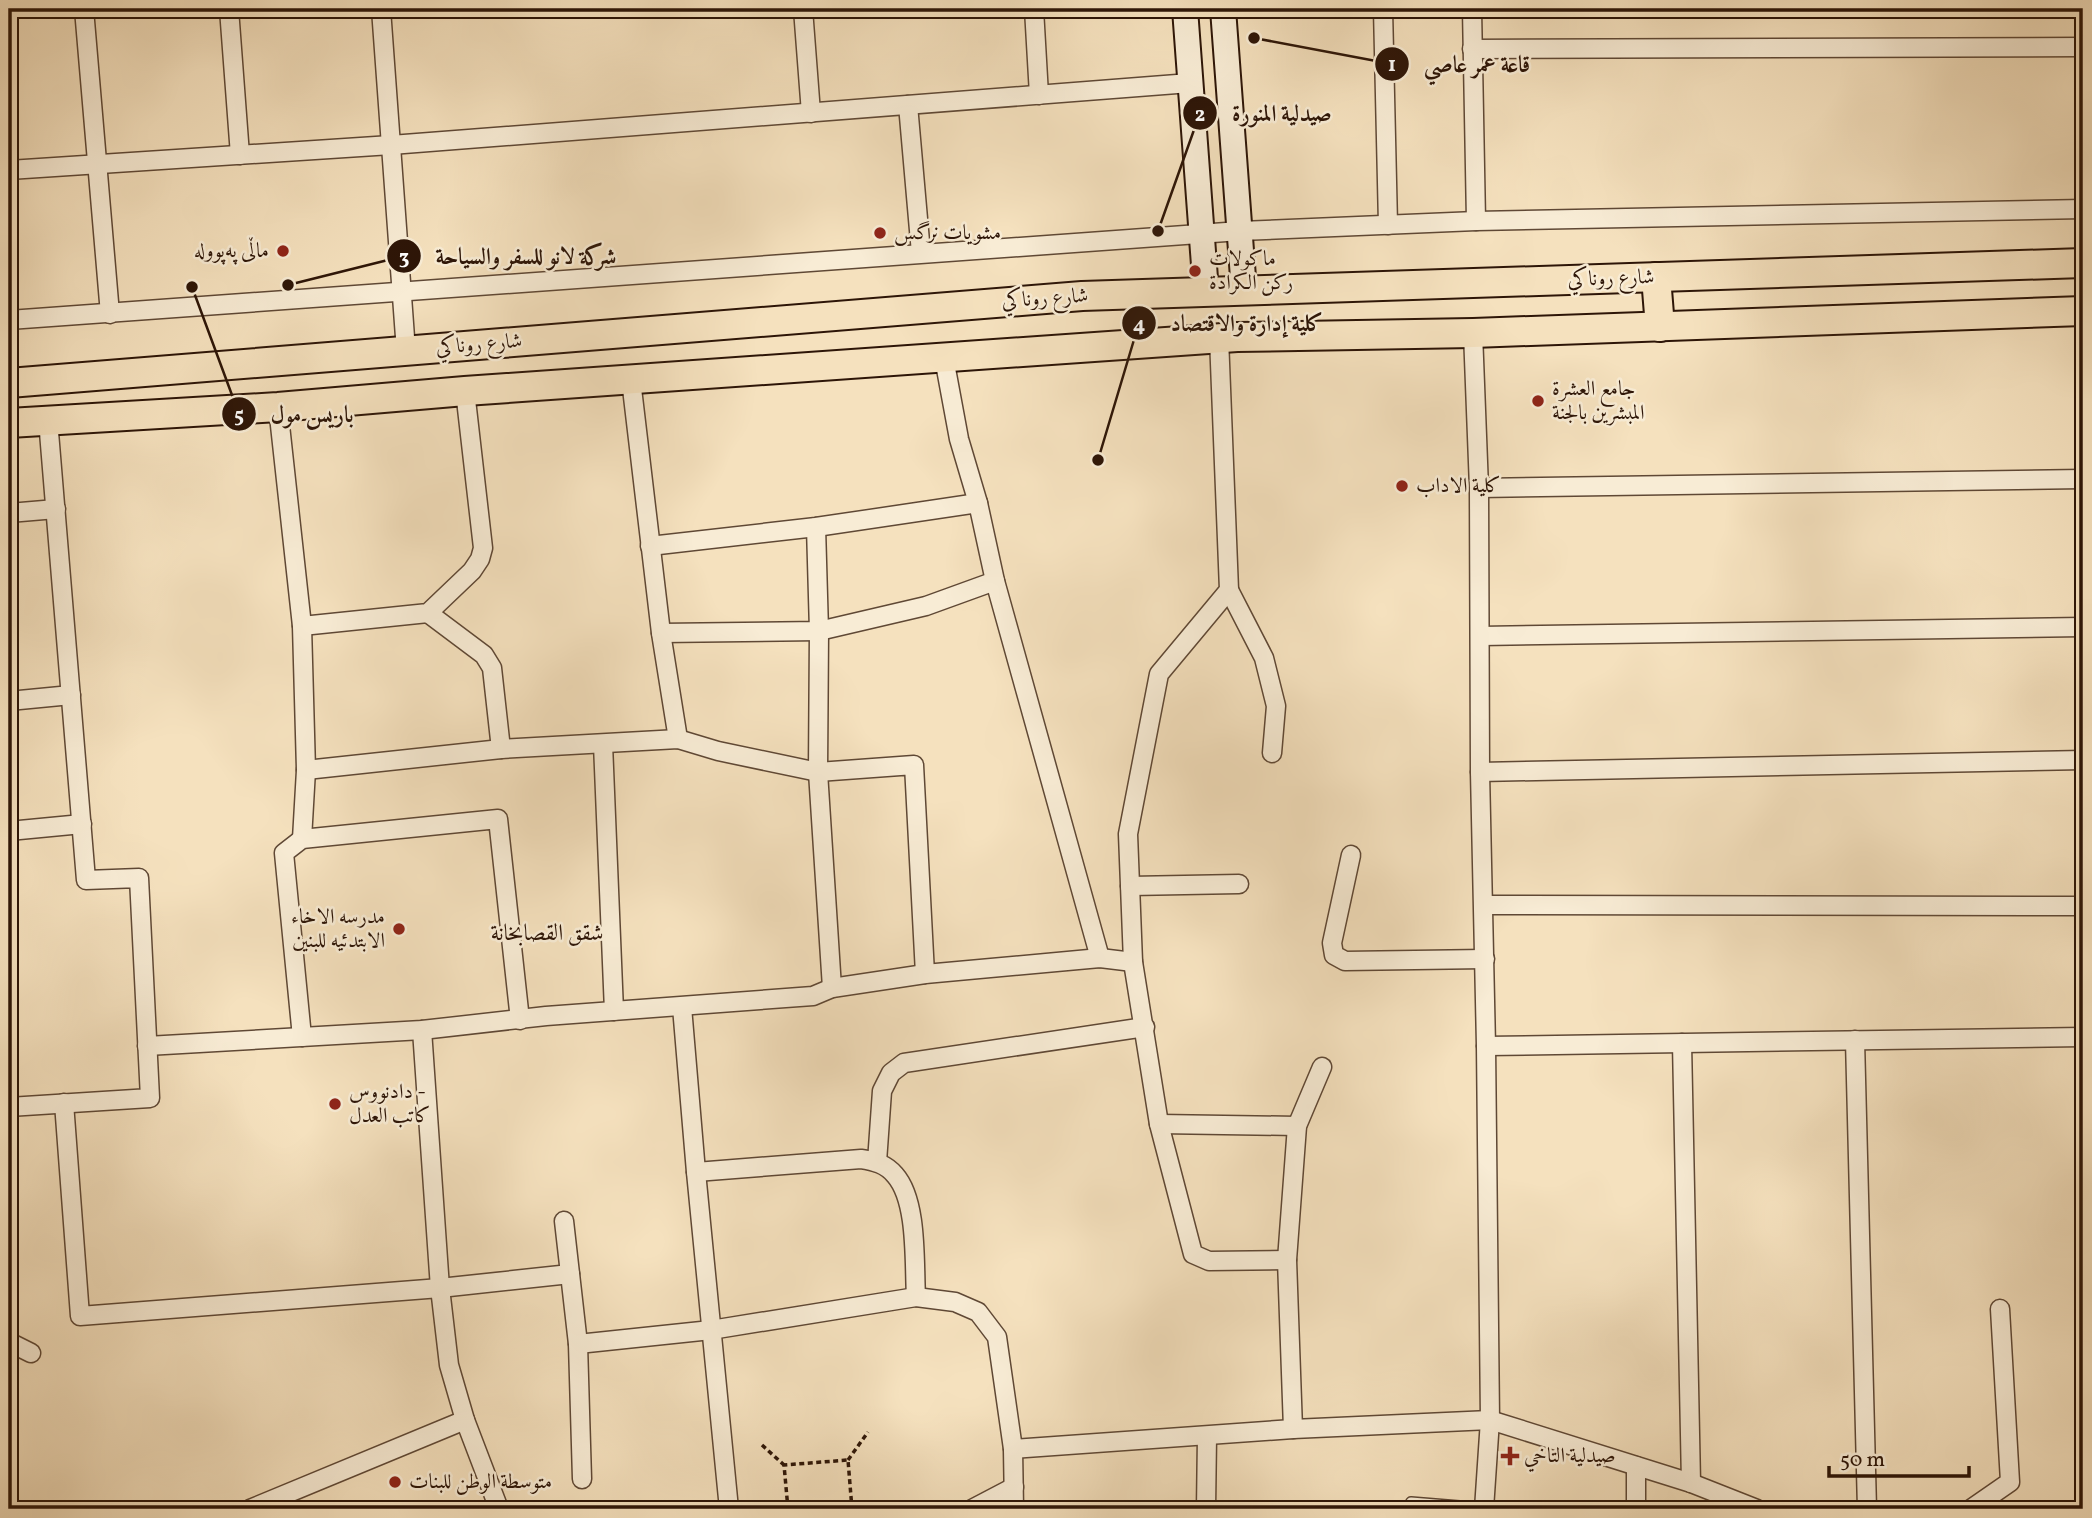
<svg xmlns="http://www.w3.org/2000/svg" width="2092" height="1518" font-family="Vollkorn,Amiri,serif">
  <rect width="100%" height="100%" fill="#f5e1be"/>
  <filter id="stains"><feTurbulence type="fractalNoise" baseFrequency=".00286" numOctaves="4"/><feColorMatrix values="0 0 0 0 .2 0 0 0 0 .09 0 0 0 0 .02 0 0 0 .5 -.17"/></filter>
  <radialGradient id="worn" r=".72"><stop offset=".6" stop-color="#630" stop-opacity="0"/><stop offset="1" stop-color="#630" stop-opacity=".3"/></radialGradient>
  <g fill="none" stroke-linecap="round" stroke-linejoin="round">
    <g stroke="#5f4835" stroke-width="12">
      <polyline id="service" points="1411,1502 1484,1508"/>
    </g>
    <g stroke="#5f4835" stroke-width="21">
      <g id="minor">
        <polyline points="84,9 110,314"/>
        <polyline points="229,9 240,155"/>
        <polyline points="381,9 406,351"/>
        <polyline points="803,9 811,113"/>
        <polyline points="1034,9 1039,95"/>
        <polyline points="1383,9 1388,225"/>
        <polyline points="1472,9 1476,221"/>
        <polyline points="1472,49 2083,47"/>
        <polyline points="908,105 921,253"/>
        <polyline points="9,170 391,145 1190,83"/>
        <polyline points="9,320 1240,231 1476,221 2083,209"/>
        <polyline points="1473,333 1479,488 1480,772 1486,1046 1490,1420 1484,1509"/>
        <polyline points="1219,338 1229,590 1159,674 1128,834 1133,962 1159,1124 1193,1254 1209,1261 1287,1260"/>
        <polyline points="944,358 959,439 978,503 995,581 1100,958"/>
        <polyline points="631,380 661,633 678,739"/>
        <polyline points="278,407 302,626 306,770 302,839"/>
        <polyline points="1479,488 2083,479"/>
        <polyline points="9,513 56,509"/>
        <polyline points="816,527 819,631 818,772 832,988"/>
        <polyline points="650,546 816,527 978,503"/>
        <polyline points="1229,590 1264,658 1276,706 1272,753"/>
        <polyline points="428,613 484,655 492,668 501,749"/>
        <polyline points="302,626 428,613 472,571 480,559 483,548 465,391"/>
        <polyline points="661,633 819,631 926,606 995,581"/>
        <polyline points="1481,636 2083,627"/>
        <polyline points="9,701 71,695"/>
        <polyline points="603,744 614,1011"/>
        <polyline points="306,770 501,749 678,739 718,751 818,772 914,765 925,974"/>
        <polyline points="1480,772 2083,760"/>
        <polyline points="9,831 82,824"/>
        <polyline points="1351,855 1332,943 1334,955 1345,961 1485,959"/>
        <polyline points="1130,886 1239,884"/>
        <polyline points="1484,905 2083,906"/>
        <polyline points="682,1007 696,1172 729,1509"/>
        <polyline points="422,1030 440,1288 449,1365 465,1420 499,1509"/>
        <polyline points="302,1037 284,853 302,839 498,819 520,1020"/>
        <polyline points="1855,1040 1867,1509"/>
        <polyline points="1682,1043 1691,1483"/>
        <polyline points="147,1046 422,1030 546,1016 813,996 832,988 925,974 1100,958 1133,962"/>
        <polyline points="1486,1046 2083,1037"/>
        <polyline points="64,1103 80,1316 440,1288 570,1274"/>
        <polyline points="9,1107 150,1098 139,878 86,880 48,420"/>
        <polyline points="1159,1124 1297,1126"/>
        <polyline points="877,1162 882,1091 891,1073 904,1063 1145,1027"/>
        <path d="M 696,1172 L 861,1159 C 874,1161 886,1164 895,1175 C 918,1201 914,1263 916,1297"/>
        <polyline points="564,1221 578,1344 582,1479"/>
        <polyline points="9,1342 31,1353"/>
        <polyline points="578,1344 711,1330 916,1297 955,1302 978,1312 997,1337 1013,1449 1014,1509"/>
        <polyline points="1293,1429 1287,1260 1297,1126 1322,1067"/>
        <polyline points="1013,1449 1293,1429 1490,1420 1691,1483 1757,1509"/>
        <polyline points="250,1509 465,1420"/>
        <polyline points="972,1509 1014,1487"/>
        <polyline points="1206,1509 1207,1436"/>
        <polyline points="1636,1509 1636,1466"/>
        <polyline points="1971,1509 2010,1482 2000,1309"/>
      </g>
    </g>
    <g stroke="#2d1507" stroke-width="28">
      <g id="secondary">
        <polyline points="1185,9 1206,292"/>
        <polyline points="1223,9 1244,291"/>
      </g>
    </g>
    <g stroke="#2d1507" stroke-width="32">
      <g id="primary">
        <polyline points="1656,277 1660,327"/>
        <polyline points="9,383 1082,296 2083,263"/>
        <polyline points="9,423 278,407 465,391 1237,337 1473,333 2083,311"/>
      </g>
    </g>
    <g stroke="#2d1507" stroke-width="3.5" stroke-dasharray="5 3.5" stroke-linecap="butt">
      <polyline points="762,1445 784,1465"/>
      <polyline points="848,1460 868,1432"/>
      <polyline points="788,1509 784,1465 848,1460 852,1509"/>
    </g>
    <use href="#service" stroke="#f8ecd5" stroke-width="9"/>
    <use href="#minor" stroke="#f8ecd5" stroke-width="18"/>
    <use href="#secondary" stroke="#f8ecd5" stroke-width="24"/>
    <use href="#primary" stroke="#f5e1be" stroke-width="28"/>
  </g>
  <g fill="#8f2418" stroke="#f8ecd5" stroke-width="2.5">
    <circle cx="880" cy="233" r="7"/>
    <circle cx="283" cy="251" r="7"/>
    <circle cx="1195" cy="271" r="7"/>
    <circle cx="1538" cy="401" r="7"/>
    <circle cx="1402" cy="486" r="7"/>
    <circle cx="399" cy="929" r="7"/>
    <circle cx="335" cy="1104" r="7"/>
    <path d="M1506.5 1445.5h7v7h7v7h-7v7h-7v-7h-7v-7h7z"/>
    <circle cx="395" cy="1482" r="7"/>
  </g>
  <g text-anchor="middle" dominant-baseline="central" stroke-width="5" stroke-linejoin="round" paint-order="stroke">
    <g font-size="21" fill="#2d1507" stroke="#f8ecd5" text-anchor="start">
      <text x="894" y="233">مشويات نرگس</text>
      <text x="269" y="251" text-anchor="end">ماڵی پەپوولە</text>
      <text x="1209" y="259">ماكولات<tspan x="1209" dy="24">ركن الكرادة</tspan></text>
      <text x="1552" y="389">جامع العشرة<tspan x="1552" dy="24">المبشرين بالجنة</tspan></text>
      <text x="1416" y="486">كلية الاداب</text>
      <text x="385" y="917" text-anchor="end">مدرسه الاخاء<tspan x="385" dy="24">الابتدئيه للبنين</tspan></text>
      <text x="349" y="1092">دادنووس -<tspan x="349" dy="24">کاتب العدل</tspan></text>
      <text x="1524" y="1456">صيدلية التاخي</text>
      <text x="409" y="1482">متوسطة الوطن للبنات</text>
    </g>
    <g font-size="21" fill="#2d1507" stroke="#f8ecd5">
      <text transform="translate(1611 279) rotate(-2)">شارع روناكي</text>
      <text transform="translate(1045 299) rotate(-4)">شارع روناكي</text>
      <text transform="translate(479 345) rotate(-5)">شارع روناكي</text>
    </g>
    <g font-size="23" fill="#2d1507" stroke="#f8ecd5">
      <text x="547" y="934">شقق القصابخانة</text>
    </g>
  </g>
  <path fill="none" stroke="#2d1507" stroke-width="2.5" d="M1254 38L1392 64M1158 231L1200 113M288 285L404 256M1098 460L1139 323M192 287L239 414"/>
  <g fill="#2d1507" stroke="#f8ecd5" stroke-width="2.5">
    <circle cx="1254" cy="38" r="7"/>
    <circle cx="1158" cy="231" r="7"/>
    <circle cx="288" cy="285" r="7"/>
    <circle cx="1098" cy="460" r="7"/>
    <circle cx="192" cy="287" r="7"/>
    <circle cx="1392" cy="64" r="18"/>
    <circle cx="1200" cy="113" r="18"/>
    <circle cx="404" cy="256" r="18"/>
    <circle cx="1139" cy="323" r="18"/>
    <circle cx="239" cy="414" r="18"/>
  </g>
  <g font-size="21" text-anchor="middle" font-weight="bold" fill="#fff">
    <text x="1392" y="71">1</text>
    <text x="1200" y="121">2</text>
    <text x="404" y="264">3</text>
    <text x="1139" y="331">4</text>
    <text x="239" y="422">5</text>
  </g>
  <g font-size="23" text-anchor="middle" font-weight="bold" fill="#2d1507" stroke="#f8ecd5" stroke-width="5" stroke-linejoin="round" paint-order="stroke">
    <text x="1477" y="72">قاعة عمر عاصي</text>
    <text x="1282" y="121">صيدلية المنورة</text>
    <text x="526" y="264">شركة لانو للسفر والسياحة</text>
    <text x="1247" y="331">كلية إدارة والاقتصاد</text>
    <text x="312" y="422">باريس مول</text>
  </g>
  <rect width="2092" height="1518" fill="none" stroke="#f5e1be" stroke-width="35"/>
  <rect x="10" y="10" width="2071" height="1497" fill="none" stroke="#2d1507" stroke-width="3.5"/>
  <rect x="18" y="18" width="2057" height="1483" fill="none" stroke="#2d1507" stroke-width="2"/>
  <path d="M1829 1466v10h140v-10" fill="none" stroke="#2d1507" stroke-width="3.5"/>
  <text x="1840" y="1466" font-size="21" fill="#2d1507" stroke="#f8ecd5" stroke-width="5" paint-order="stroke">50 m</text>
  <rect width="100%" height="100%" filter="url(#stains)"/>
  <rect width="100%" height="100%" fill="url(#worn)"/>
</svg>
